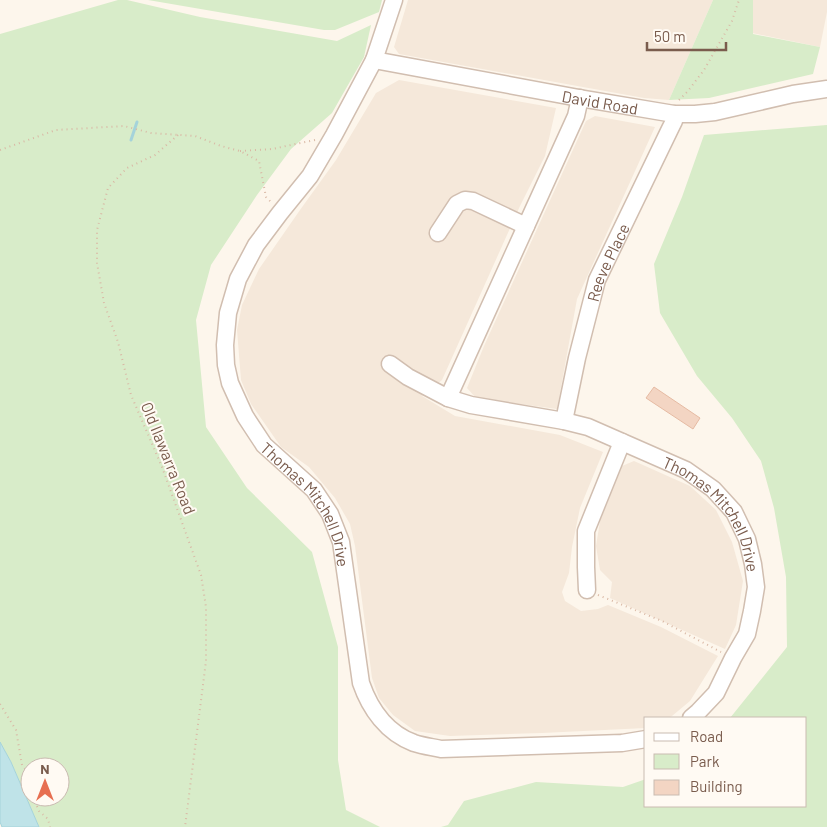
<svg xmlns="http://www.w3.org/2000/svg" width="827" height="827" font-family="Barlow,sans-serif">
  <rect width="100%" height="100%" fill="#fdf6ec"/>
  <g fill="#f5e8da">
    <polygon points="408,0 713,0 669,100 644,98 399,54 394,47"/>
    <polygon points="753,0 827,0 827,12 820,47 752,33"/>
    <polygon points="399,80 556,108 545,156 520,206 442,380 422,396 455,416 560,435 603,452 580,508 572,547 569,573 562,592 565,601 581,611 598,609 608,605 661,627 718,656 690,701 672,716 667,718 646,718 646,728 542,733 450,736 415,731 393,715 379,698 372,678 355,546 350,524 335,498 309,467 281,447 251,404 241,380 237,330 242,305 259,269 300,210 336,160 376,93"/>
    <polygon points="595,116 655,127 577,299 557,409 476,398 467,388 484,346 586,121"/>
    <polygon points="634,461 690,486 716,510 732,542 743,581 736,625 725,649 610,598 612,582 600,570 596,546 600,521 622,466"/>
  </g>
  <g fill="#d8ecc9" fill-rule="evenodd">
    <path d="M 118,0 L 127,0 L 200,17 L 337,41 L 371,25 L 364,57 L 332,113 L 291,149 L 257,195 L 211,265 L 196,320 L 206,427 L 247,488 L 312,552 L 338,647 L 338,760 L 346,810 L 380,827 L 39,827 L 11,762 L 0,742 L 0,34 ZM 30,767 L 60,767 L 60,797 L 30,797 Z"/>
    <polygon points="148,0 382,0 379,12 335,30 324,30"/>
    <polygon points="713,0 753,0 753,34 820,47 813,74 709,98 669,100"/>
    <polygon points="827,125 827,827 441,827 448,825 464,801 536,782 623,787 646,779 646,806 806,806 806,718 730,718 787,647 786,577 774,508 761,461 732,418 697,376 660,313 654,264 682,197 704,135"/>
  </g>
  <polygon fill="#bfe3e8" stroke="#a5d3da" points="0,742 11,762 39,827 2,827 0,822"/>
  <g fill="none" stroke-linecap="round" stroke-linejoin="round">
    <polyline stroke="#a5d3da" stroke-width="3" points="131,140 137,122"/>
  </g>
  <polygon fill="#f3d5c3" stroke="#e6bba3" points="654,387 700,418 693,429 646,398"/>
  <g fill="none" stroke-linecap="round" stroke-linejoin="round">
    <g stroke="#d1beb0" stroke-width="19">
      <g id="minor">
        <path id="s1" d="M 394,0 L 374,60 L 334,135 L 310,176 L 280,213 L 256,245 L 238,279 L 228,313 L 225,345 L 226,365 L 230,383 L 245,416 L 264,445 L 314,490 L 330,514 L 341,542 L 361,683 C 370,709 387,733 414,743 C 423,746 432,747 441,749 L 622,743 L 646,739"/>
        <path id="s2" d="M 374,60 L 579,98 L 674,114 L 695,114 L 715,112 L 793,94 L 827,89"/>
        <path id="s3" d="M 580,98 L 576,116 L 448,398 L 471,405 L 564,421 L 588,427 L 686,470 L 713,489 L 734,512 L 747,539 L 753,564 L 756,587 L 752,611 L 747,634 L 733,658 L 716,693 L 698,712 L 691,718"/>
        <polyline points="438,233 457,204 465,200 473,201 526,226"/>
        <polyline points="390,364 408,377 448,398"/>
        <path id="s4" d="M 564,421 L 577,358 L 597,280 L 670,129 L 674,121 L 674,114"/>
        <polyline points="587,590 586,567 586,531 622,442"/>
      </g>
    </g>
    <g stroke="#d9b8a5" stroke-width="2" stroke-dasharray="1 4" stroke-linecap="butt">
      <polyline points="679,100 688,91 704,70 732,21 739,0"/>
      <polyline points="178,135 155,155 127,168 108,188 97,230 97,263 104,303 118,342 131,395 162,467 201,575 206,607 206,661 185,827"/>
      <polyline points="0,150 56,130 124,126 151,133 195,136 221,146 240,151 259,161 266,197 271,202"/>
      <polyline points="240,151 272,149 315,140"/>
      <polyline points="598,595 662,621 721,652"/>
      <polyline points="0,704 16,730 22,765 30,775"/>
      <polyline points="33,797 39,811 48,819 50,827"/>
    </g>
    <use href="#minor" stroke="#fff" stroke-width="16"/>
  </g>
  <g text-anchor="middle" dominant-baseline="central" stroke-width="4" stroke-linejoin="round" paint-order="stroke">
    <g font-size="16" fill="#7a5c4d" stroke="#fffaf3">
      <text stroke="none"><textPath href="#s2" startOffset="230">David Road</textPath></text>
      <text stroke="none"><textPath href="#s4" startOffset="165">Reeve Place</textPath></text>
      <text transform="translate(169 458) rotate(68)">Old Ilawarra Road</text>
      <text stroke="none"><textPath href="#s1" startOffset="574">Thomas Mitchell Drive</textPath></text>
      <text stroke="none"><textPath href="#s3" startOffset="630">Thomas Mitchell Drive</textPath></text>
    </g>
  </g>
  <rect x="644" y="717" width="162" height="90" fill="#fffaf3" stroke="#cabbb1"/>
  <rect x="654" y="733" width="25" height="8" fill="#ffffff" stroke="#cabbb1"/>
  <text x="690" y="742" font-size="15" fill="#7a5c4d">Road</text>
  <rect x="654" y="754" width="25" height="15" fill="#d8ecc9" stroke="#cabbb1"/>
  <text x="690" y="767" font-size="15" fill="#7a5c4d">Park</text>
  <rect x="654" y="780" width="25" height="15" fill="#f3d5c3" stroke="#cabbb1"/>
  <text x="690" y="792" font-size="15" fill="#7a5c4d">Building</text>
  <g transform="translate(45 782)"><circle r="24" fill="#fffaf3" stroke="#cabbb1"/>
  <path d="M0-4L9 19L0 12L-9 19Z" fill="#e76f51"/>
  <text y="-8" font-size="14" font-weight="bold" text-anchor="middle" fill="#7a5c4d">N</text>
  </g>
  <path d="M647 42v8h79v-8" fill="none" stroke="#7a5c4d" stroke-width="2.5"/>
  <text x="654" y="42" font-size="15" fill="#7a5c4d" stroke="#fffaf3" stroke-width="4" paint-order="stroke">50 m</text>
</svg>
